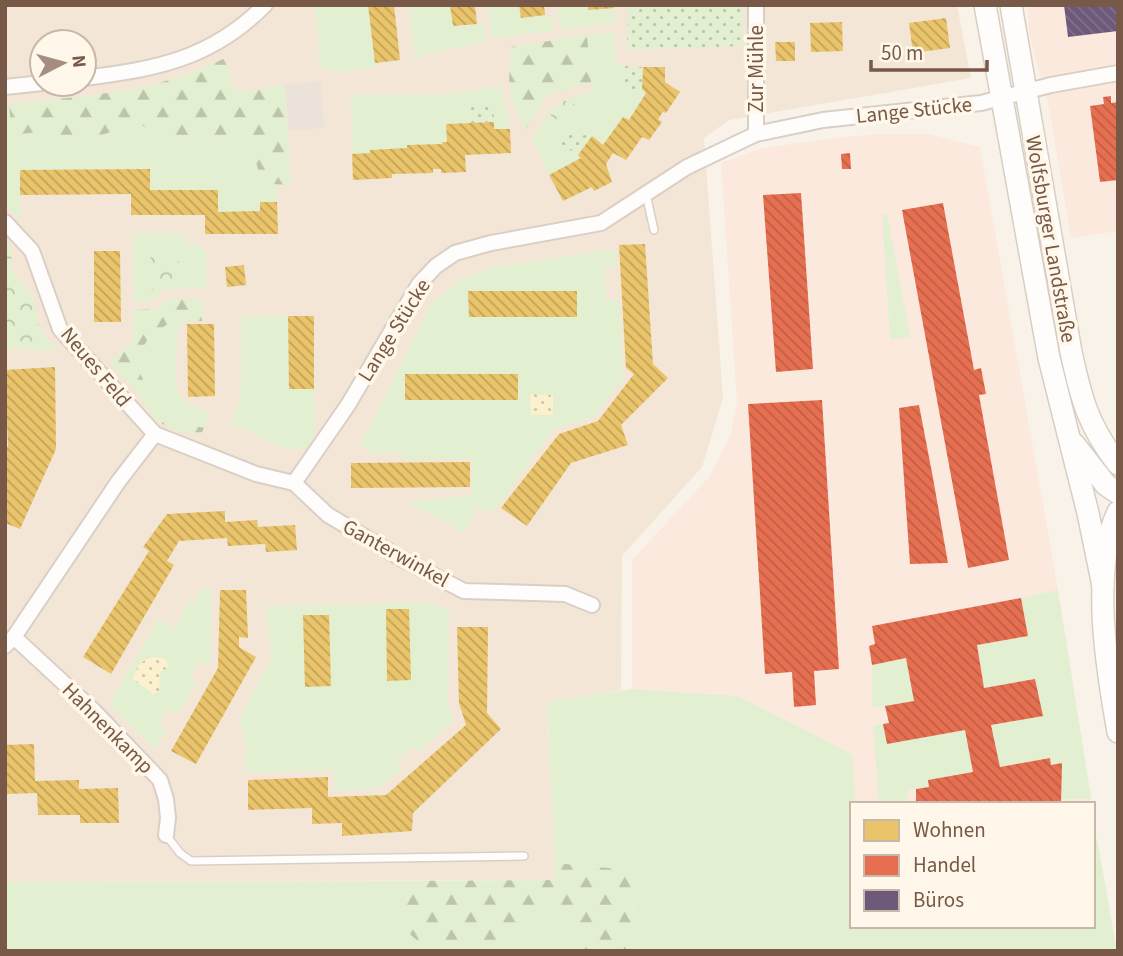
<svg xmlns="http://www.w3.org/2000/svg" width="1123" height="956" font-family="'Source Sans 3',sans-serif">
  <defs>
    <pattern id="forest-firs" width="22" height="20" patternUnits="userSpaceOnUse" patternTransform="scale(1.75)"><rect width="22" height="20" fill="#e3efd1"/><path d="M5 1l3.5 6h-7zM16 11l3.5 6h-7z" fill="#bdc4ab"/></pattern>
    <pattern id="sand-dots" width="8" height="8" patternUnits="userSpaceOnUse" patternTransform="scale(1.75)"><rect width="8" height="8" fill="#fcf1cf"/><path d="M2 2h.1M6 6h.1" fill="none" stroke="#d1c6aa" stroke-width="1.8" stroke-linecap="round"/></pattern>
    <pattern id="park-crowns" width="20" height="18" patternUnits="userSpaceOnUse" patternTransform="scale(1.75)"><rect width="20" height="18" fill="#e3efd1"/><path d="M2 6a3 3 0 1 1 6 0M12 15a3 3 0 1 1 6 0" fill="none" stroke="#bdc4ab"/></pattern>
    <pattern id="garden-dots" width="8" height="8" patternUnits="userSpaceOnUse" patternTransform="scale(1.75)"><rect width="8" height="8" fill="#e3efd1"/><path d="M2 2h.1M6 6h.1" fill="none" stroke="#bdc4ab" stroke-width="1.8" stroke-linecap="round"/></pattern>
    <pattern id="homes-back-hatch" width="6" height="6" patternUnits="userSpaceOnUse" patternTransform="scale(1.75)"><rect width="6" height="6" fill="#e9c46a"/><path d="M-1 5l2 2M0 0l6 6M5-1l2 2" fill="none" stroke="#c2a259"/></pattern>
    <pattern id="shops-back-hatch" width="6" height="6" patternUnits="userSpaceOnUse" patternTransform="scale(1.75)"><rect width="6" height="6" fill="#e76f51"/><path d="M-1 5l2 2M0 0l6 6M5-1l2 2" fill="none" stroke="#c05e45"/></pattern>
    <pattern id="offices-back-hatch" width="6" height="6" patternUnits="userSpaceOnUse" patternTransform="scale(1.75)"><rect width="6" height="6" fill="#6d597a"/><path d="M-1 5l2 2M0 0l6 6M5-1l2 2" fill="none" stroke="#82708a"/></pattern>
  </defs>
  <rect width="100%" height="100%" fill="#f8f2e8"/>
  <path fill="#f4e6d6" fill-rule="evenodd" d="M 5,5 L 957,5 L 971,78 L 729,120 L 704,138 L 723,398 L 702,467 L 622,556 L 621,690 L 547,703 L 556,880 L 5,882 ZM 42,42 L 84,42 L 84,84 L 42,84 Z"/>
  <g fill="#fce9de">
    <polygon points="1028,5 1118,5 1118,231 1071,238 1049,108 1029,34"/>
    <polygon points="874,134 929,134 980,147 1055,572 1092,804 856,804 852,754 738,696 632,689 632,560 710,476 730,437 737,402 721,163 759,149 811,141"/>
  </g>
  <polygon fill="#ebe2d9" points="321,81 324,128 289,130 285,85"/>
  <g fill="#e3efd1" fill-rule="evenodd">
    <polygon points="315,5 368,5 376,67 341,72 320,67"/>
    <polygon points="409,5 450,5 453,26 484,23 485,41 415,58"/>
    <polygon points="488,5 519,5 521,18 545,15 546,18 552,17 554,31 492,38"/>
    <polygon points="557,5 588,5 589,10 614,8 616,23 560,30"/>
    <polygon points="614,32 616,62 625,66 623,92 646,93 629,120 623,117 603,145 589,133 561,144 581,158 549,175 532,139 550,110 551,116 574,104 563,100 592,90 587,35"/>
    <polygon points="501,86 510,129 494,129 470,104 470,123 446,124 447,142 442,142 442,144 407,145 407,148 371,150 370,153 352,154 351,95 443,94"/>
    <polygon points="9,104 13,135 40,132 66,136 101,135 136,124 172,135 194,136 211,141 233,135 247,135 259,172 271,184 278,185 277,202 260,202 260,211 218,212 217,190 150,190 149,169 20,170 21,221 5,206 5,105"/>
    <polygon points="887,214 910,337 890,339 882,215"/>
    <polygon points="134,233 179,233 190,244 198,244 206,253 207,288 179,289 183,277 152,290 163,290 151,302 134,301"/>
    <path d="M 616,249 L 617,266 L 605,268 L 606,300 L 619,300 L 624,378 L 593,418 L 553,430 L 492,514 L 478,507 L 464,533 L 408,502 L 472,495 L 472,459 L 402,460 L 402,452 L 368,454 L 368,447 L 359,447 L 431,304 L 461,279 L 494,267 ZM 468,292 L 577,317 L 469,317 ZM 405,374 L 517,374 L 518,399 L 405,400 Z"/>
    <path d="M 185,310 C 185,325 180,324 178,336 C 176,349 172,387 181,397 C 188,404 202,409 211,413 L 204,428 C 197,426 189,425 182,423 C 157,414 143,382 135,360 L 148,339 Z"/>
    <polygon points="241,316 288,316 289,389 314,389 314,440 307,449 286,449 232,424 241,392"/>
    <polygon points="203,585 212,591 211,660 207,666 199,661 190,677 198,683 178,714 168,710 158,724 167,730 155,749 109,705 158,619 174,628 190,599 195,601"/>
    <polygon points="1058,590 1091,799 1061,799 1061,763 1051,765 1049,758 1000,767 991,725 1043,716 1035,679 984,688 977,645 1028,636 1021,598"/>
    <polygon points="428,603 449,610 448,703 453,722 418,752 413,747 397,762 401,770 380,788 334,791 334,770 244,773 247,752 239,719 272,657 266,606"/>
    <polygon points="906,658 914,701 872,708 872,665"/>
    <polygon points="632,689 738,696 852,754 856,804 852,804 852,926 1093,926 1093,839 1097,839 1117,951 635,951 630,870 555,863 547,702"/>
    <polygon points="883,724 965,730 973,772 929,787 908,790 907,804 879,804 873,726"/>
    <polygon points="412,881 400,926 500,943 530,911 547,899 585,940 552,951 5,951 5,882"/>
  </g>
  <g fill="url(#forest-firs)">
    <path d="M 587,35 L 591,83 L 547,95 L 526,129 C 505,97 509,84 511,47 Z"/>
    <path d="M 225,58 L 231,81 L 237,92 L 285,85 L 291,185 L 271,184 L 259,172 L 247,135 L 234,135 L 226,142 L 173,135 L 136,124 L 101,135 L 66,136 L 39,132 L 12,135 L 9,104 C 83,96 158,93 225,58 Z"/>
    <path d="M 202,298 L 202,321 L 185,322 L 184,311 L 148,339 L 135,360 C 143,382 157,414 182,423 C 189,425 197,426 204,428 L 201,434 L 175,430 L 156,421 L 134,388 L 110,363 L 134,340 L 134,310 L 158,309 L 168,299 Z"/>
    <polygon points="555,863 630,870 635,951 552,951 584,940 547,899 530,911 500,943 424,946 400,926 412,881 556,880"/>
  </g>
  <g fill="url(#sand-dots)">
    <polygon points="530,394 553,395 553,415 531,415"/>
    <path d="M 153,657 L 165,659 L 169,667 L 160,672 L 159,692 L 153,694 L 133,679 C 137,666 140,661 153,657 Z"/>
  </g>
  <g fill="url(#park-crowns)">
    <polygon points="563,100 574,104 576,120 566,125 551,116 550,110"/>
    <polygon points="5,241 12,246 11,270 33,297 39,328 58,350 5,349"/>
    <path d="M 161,251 L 171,251 C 182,263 184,274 179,289 L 152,290 L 145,272 L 151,257 Z"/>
  </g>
  <g fill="url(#garden-dots)">
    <polygon points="628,5 743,5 743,46 627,50"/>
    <polygon points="625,66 643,67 642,89 646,93 623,92"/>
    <polygon points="493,103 494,122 470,123 470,104"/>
    <polygon points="589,133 592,136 578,155 561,144 568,134"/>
  </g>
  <g fill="url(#homes-back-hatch)">
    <polygon points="368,5 394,5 400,60 375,63"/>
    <polygon points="450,5 475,5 477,24 453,26"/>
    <polygon points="519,5 544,5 545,15 521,18"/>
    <polygon points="588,5 614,5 614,8 588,10"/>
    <polygon points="946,18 950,48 913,53 909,23"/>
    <polygon points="842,22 843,51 811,52 810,23"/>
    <polygon points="775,42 795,42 795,61 776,61"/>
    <polygon points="643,67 665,67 665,82 680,92 666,113 663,112 658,119 662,122 649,140 642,137 626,160 613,153 606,164 612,182 594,191 592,187 563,201 549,175 581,158 578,155 592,136 603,145 623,117 629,120 646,93 642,89"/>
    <polygon points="494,122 494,129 510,129 511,153 465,155 466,172 441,173 441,169 433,169 433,173 392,174 392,178 353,180 352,154 370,153 370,150 407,148 407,145 442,144 442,142 447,142 446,124"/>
    <polygon points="150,169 150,190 218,190 218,212 260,211 260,202 277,202 278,234 205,234 205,215 131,215 131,194 20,195 20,170"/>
    <polygon points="645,244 653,364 668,378 621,425 628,445 571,463 527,526 501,508 559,434 598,421 634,374 626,368 619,245"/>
    <polygon points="94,251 120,251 121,322 94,322"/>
    <polygon points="244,265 246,285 227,287 225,267"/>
    <polygon points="468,291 577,291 577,317 469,317"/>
    <polygon points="288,316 314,316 314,389 289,389"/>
    <polygon points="187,324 214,324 215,396 188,397"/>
    <polygon points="55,367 56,449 20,529 5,523 5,452 8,446 5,370"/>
    <rect x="405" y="374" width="113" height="26"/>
    <polygon points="470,462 470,487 351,488 351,463"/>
    <polygon points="225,511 225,522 257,520 258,527 295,525 297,550 266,552 265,544 228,546 227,538 179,541 167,561 174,565 111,674 83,657 149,551 143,547 167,514"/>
    <polygon points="220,590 246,590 248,638 239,637 239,647 256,657 196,764 171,751 218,668"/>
    <polygon points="386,609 409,609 411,680 387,681"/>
    <polygon points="303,615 329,615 331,686 305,687"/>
    <polygon points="457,627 488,627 487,713 501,729 413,813 412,831 342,836 342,823 312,824 312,808 248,810 248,780 328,777 328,797 386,795 466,725 459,703"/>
    <polygon points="34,744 35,781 79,780 79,789 118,788 119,823 80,823 80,815 38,815 37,793 5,794 5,745"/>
  </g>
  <g fill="url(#shops-back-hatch)">
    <polygon points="1111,96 1111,103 1118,102 1118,180 1100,182 1090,106 1104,104 1103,97"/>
    <polygon points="850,153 851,169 842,169 841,154"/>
    <polygon points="801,193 813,369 776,372 763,195"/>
    <polygon points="943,203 974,370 981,368 986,394 979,395 1009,560 968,568 902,210"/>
    <polygon points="822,400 839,669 814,671 816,705 794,707 792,672 765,674 748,404"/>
    <polygon points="919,405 933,478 948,563 910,564 899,408"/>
    <polygon points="1021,598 1028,636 977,645 984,688 1035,679 1043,716 991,725 1000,767 1050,758 1051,765 1062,763 1061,804 916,804 916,789 929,787 928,780 973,772 965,730 887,744 883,724 889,723 885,706 914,701 906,658 872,665 869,646 875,644 872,626"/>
  </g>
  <polygon fill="url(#offices-back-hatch)" points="1064,5 1118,5 1118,31 1068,37"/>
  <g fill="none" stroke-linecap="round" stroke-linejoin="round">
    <g stroke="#d9cfc6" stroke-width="10">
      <g id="lane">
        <polyline points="646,194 654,230"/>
        <polyline points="166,835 180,853 191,861 524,856"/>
      </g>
    </g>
    <g stroke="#d9cfc6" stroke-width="18">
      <g id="street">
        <path d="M 84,78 C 157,69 211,59 265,5"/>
        <polyline points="5,87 42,83"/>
        <polyline points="756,134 756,5"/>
        <polyline points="5,222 32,251 60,329 155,434"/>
        <polyline points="294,483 328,515 402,559 464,591 565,594 592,605"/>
        <polyline points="14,637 95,712 160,780 166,799 168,818 166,835"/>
        <polyline points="5,646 14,637 118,482 155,434 256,474 294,483 348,405 419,284 436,266 455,253 491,243 601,223 687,167 756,134 823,120 981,103 1051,85 1118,73"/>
      </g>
    </g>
    <g stroke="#d9cec4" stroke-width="24">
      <g id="secondary">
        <polyline points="985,5 1049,358 1088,513 1103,586"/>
        <path d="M 1011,5 L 1071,352 C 1081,398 1088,426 1118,464"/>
        <polyline points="1074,444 1106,485 1118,493"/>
        <path d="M 1118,512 C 1090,571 1107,670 1118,732"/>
      </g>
    </g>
    <use href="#lane" stroke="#fefdfc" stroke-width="7"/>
    <use href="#street" stroke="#fefdfc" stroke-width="14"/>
    <use href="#secondary" stroke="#fefdfc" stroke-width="21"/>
  </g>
  <g text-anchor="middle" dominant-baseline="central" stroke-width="7" stroke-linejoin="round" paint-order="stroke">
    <g font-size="21" fill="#785846" stroke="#fff7ea">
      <text transform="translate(756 69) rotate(-90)">Zur Mühle</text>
      <text transform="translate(914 110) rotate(-6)">Lange Stücke</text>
      <text transform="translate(1051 239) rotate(80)">Wolfsburger Landstraße</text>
      <text transform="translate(394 330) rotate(-58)">Lange Stücke</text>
      <text transform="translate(96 367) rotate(50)">Neues Feld</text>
      <text transform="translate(396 553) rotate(29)">Ganterwinkel</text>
      <text transform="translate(108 728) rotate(45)">Hahnenkamp</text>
    </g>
  </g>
  <rect width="1123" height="956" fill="none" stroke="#785846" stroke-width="14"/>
  <rect x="850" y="802" width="245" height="126" fill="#fff7ea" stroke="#c9b7a8" stroke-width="2"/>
  <rect x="864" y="820" width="35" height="21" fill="#e9c46a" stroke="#c9b7a8" stroke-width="2"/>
  <text x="913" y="837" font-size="21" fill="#785846">Wohnen</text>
  <rect x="864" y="855" width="35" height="21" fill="#e76f51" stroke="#c9b7a8" stroke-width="2"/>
  <text x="913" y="872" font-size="21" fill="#785846">Handel</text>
  <rect x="864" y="890" width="35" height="21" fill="#6d597a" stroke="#c9b7a8" stroke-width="2"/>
  <text x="913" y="907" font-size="21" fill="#785846">Büros</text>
  <g transform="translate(63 63) rotate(84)"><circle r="33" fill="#fff7ea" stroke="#c9b7a8" stroke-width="2"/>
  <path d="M0-5L12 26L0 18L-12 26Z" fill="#a58e7f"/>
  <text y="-10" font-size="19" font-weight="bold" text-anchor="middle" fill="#785846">N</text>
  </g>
  <path d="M871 60v10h116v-10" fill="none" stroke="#785846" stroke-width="3.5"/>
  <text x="881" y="60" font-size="21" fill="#785846" stroke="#fff7ea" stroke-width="5" paint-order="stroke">50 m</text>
</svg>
